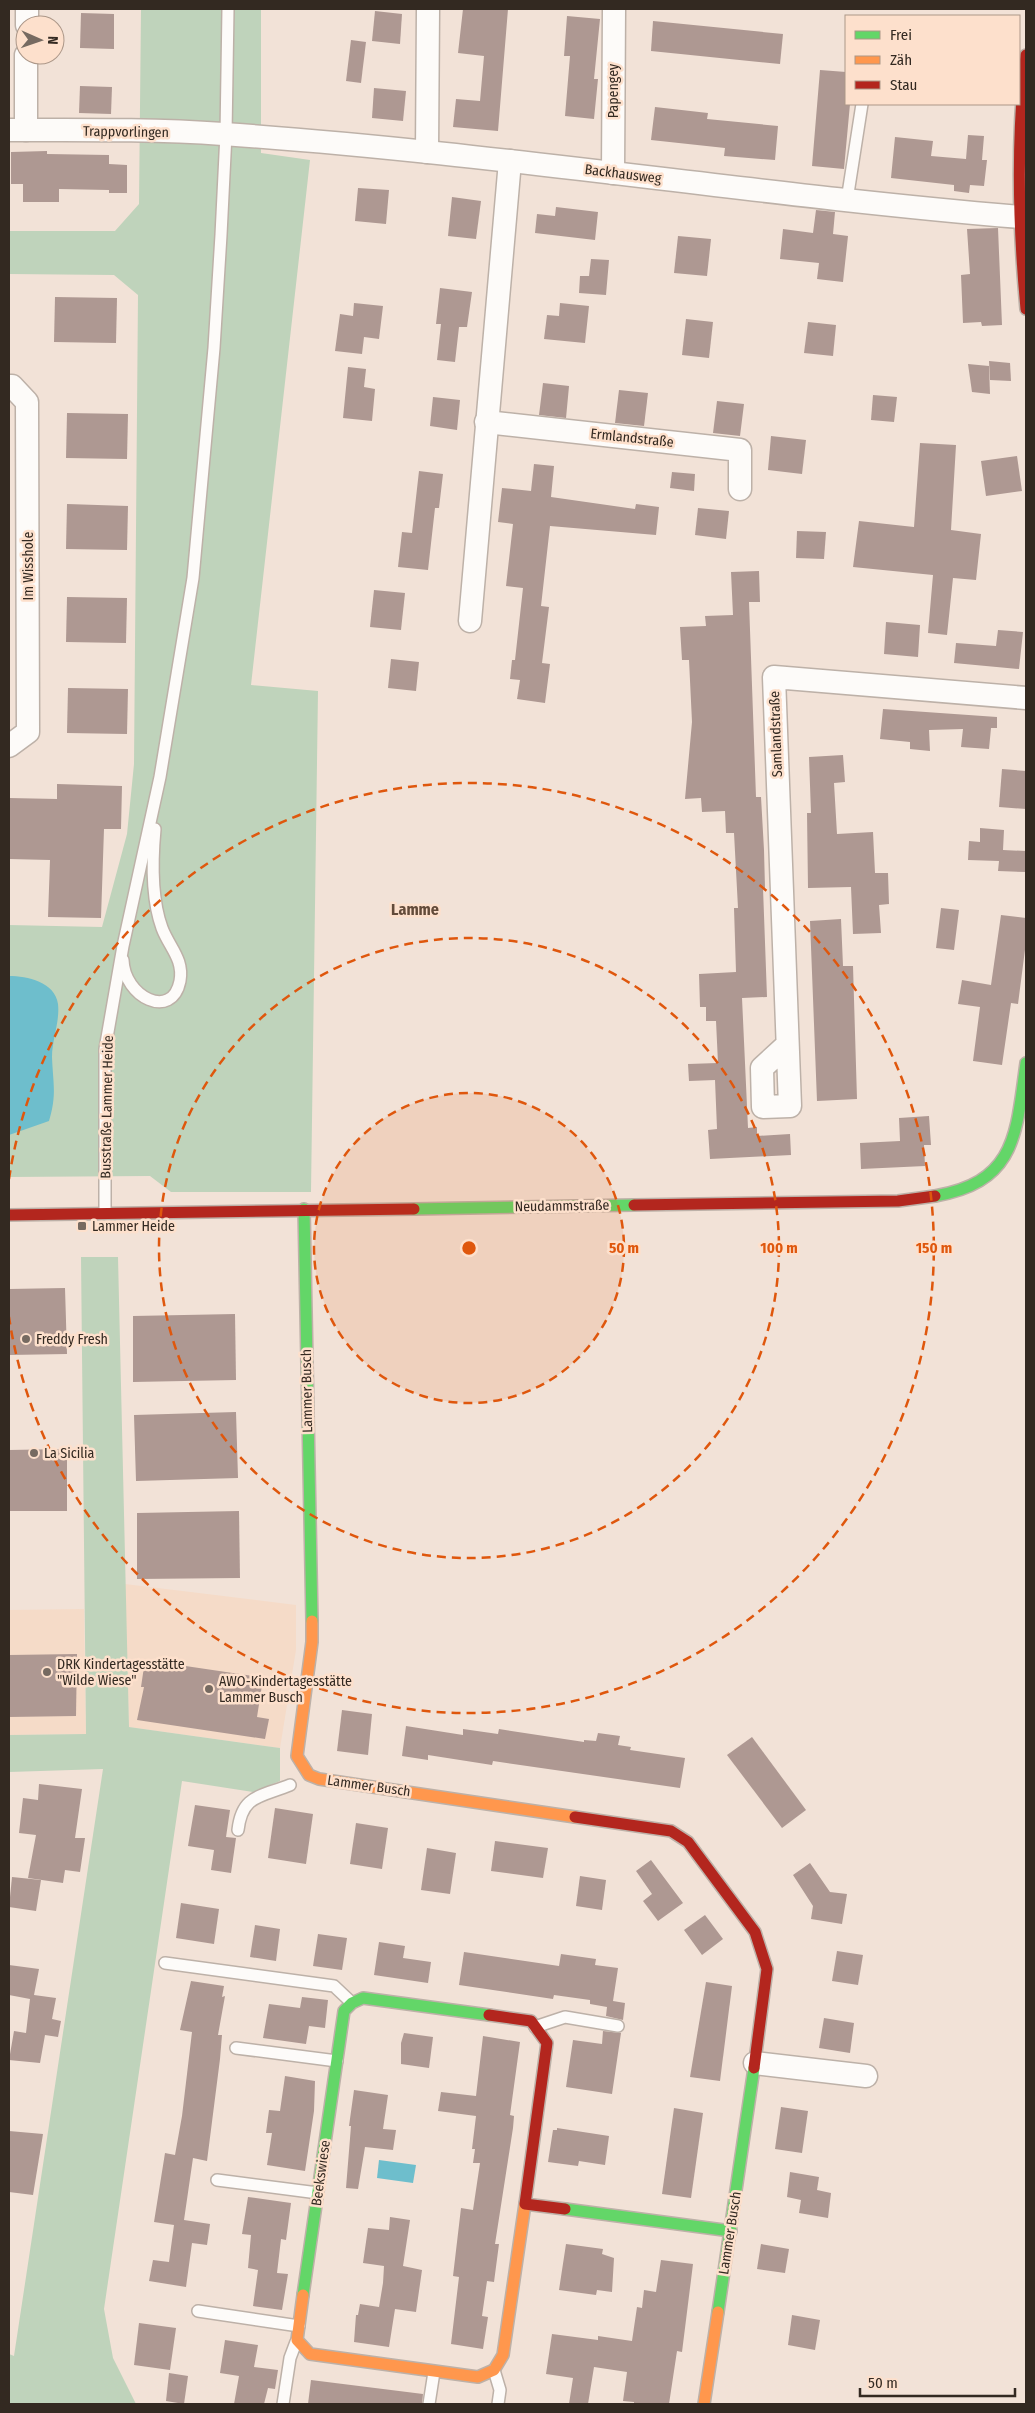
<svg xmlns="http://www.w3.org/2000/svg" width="1035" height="2413" font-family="'Fira Sans Condensed',sans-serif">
  <rect width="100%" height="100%" fill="#f2e2d7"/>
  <g fill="#f5dbc8">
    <polygon points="125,1584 296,1605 296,1650 280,1748 129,1727"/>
    <polygon points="84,1609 86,1734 9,1735 9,1610"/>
  </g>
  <g fill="#bfd3bb">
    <polygon points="141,9 261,9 261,153 310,160 251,685 318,691 311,1192 171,1192 150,1176 9,1177 9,925 102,927 127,834 134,764 138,295 114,275 9,274 9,231 115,231 139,204"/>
    <polygon points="81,1257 118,1257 129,1727 280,1748 280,1781 253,1792 182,1781 104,2309 113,2358 136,2404 9,2404 9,2354 14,2356 103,1769 9,1772 9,1735 86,1734"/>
  </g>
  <g fill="#6ebecc">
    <path d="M 9,976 C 27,976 55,982 58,1004 C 60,1021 52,1040 52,1057 C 53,1083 57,1095 49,1121 L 9,1135 Z"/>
    <polygon points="379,2160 416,2165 413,2183 377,2178"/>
  </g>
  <g fill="#ae9892">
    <polygon points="463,9 508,9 498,131 453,127 456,99 480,101 484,56 458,53"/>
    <polygon points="375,11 402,14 400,44 372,41"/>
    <polygon points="81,13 114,14 114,49 80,48"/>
    <polygon points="567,16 600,19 594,79 598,79 594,119 565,116 570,56 564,56"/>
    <polygon points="653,21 783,34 780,64 651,51"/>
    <polygon points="351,40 366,42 361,83 346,81"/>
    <polygon points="820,70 846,72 846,104 850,104 844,169 812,166"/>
    <polygon points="80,86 112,87 111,114 79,113"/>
    <polygon points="374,88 406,91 403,121 372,118"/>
    <polygon points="655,107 708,113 707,119 778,126 775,160 724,156 725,148 651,140"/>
    <polygon points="968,135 984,136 982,160 987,160 984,186 970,185 969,193 954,191 954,185 891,178 895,137 933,141 931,156 966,159"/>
    <polygon points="47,151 47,154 109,155 109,164 127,165 127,193 109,193 109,190 59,189 59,202 23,202 23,184 11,184 11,152"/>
    <polygon points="358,188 389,190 386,224 355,221"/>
    <polygon points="452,197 481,201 476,239 448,236"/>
    <polygon points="556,207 598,212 595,240 535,233 537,214 555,216"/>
    <polygon points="816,210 835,212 833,234 848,236 843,282 817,279 819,263 780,259 783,229 813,233"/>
    <polygon points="998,228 1002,325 982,326 981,322 963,323 961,275 970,274 967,229"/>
    <polygon points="678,236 711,239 707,276 674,273"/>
    <polygon points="591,259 609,260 606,295 579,293 580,276 589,276"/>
    <polygon points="440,288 472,292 467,327 459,327 455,362 437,360 441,324 436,324"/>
    <polygon points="55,297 117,298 116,343 54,342"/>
    <polygon points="354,303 383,306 379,339 364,337 362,354 335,351 340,314 353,316"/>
    <polygon points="560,303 589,306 585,343 544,339 547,315 559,316"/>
    <polygon points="686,319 713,322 709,358 682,355"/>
    <polygon points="808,322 836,325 833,356 804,353"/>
    <polygon points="989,361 1010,363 1011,381 990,380"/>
    <polygon points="968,364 989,366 990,394 972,392"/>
    <polygon points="348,367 366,369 364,387 375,389 372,421 343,418"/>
    <polygon points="543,383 569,386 566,418 539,415"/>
    <polygon points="619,390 648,393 644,426 615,423"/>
    <polygon points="873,395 897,397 894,422 871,420"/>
    <polygon points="433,397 460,400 457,430 430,426"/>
    <polygon points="717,401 744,404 740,436 713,433"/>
    <polygon points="67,413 128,414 127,459 66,458"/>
    <polygon points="771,436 806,440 802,474 768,470"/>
    <polygon points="920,443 956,445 951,530 981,534 976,580 953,578 947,635 928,633 933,575 853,567 859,521 914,527"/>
    <polygon points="1017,456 1022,491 986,496 981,461"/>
    <polygon points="534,464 554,466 551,497 635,509 636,504 659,507 656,535 550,526 541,606 549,607 542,663 550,664 545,703 517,699 520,680 510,679 512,660 515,660 523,588 506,586 513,524 498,522 502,488 531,491"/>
    <polygon points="419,471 443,474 439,508 435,508 428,570 398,567 402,532 412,533"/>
    <polygon points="672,472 695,474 694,491 670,488"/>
    <polygon points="67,504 128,506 127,550 66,549"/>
    <polygon points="698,508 729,511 726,539 695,535"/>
    <polygon points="797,531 826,532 824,559 796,558"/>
    <polygon points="759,571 760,602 749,602 756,797 761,797 764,850 765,888 763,888 767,997 742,998 748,1128 757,1127 757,1136 790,1134 791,1155 710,1159 708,1130 717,1129 715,1080 689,1081 688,1064 718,1063 716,1021 706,1021 706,1007 700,1007 699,974 736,972 734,908 738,908 734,833 726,833 725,811 702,812 701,798 685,799 692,722 689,660 682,660 680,627 706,626 705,616 733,615 731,572"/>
    <polygon points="374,590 405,593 401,630 370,627"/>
    <polygon points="67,597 127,598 126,643 66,642"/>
    <polygon points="886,622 920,625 918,657 884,654"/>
    <polygon points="998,630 1023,632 1019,669 954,663 956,643 996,646"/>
    <polygon points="391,659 419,662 416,691 388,688"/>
    <polygon points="68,688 128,689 127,734 67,733"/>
    <polygon points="883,709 997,717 997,728 991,728 989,749 961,747 963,729 929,730 930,751 910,749 910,742 880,739"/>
    <polygon points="843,755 845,782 834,783 837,834 873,832 875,873 888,873 889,904 879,905 881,933 853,934 851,887 808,888 807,813 811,813 809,757"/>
    <polygon points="1002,769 1026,771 1026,809 999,807"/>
    <polygon points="57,784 122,786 121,829 104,829 101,918 48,917 50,860 9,859 9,798 57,799"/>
    <polygon points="980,828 1004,830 1003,850 1026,851 1026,872 998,871 999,861 968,860 969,841 980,842"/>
    <polygon points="941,908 959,910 954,950 936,948"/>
    <polygon points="1001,915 1026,918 1026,942 1018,1004 1011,1003 1002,1065 973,1061 980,1007 958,1004 962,980 991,985"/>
    <polygon points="841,919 843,966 853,966 857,1099 817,1101 810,921"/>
    <polygon points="929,1116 931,1145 924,1145 925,1166 861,1169 860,1143 900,1141 899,1118"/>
    <polygon points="65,1288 67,1354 9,1355 9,1289"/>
    <polygon points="235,1314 236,1380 133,1382 133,1316"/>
    <polygon points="236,1412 238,1478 136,1481 134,1415"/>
    <polygon points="67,1449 67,1511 9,1511 9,1450"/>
    <polygon points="239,1511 240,1578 137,1579 137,1513"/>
    <polygon points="77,1654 76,1716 9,1717 9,1655"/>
    <polygon points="145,1660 253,1676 253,1683 262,1685 257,1717 269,1719 265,1739 137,1720 144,1687 141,1687"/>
    <polygon points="342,1710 372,1714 368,1755 337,1751"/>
    <polygon points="406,1726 463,1735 463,1729 498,1734 499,1729 584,1742 584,1740 596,1741 598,1733 620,1736 618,1745 631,1747 630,1750 685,1758 680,1788 493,1761 492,1765 428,1755 428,1760 402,1756"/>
    <polygon points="752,1737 806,1810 782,1828 727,1755"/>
    <polygon points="39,1784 82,1789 75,1838 85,1838 80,1872 65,1870 63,1883 28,1878 36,1835 19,1833 23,1798 38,1800"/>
    <polygon points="195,1805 230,1810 226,1837 236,1838 231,1873 211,1870 214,1850 188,1846"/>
    <polygon points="275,1808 313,1814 306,1864 268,1858"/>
    <polygon points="356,1823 388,1828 382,1869 350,1864"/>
    <polygon points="495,1841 548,1848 543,1878 491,1871"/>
    <polygon points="427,1848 456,1853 450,1894 421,1890"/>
    <polygon points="651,1860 683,1903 658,1921 643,1901 652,1894 636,1871"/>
    <polygon points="810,1863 830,1892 847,1894 842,1924 811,1919 813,1906 793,1875"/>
    <polygon points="580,1876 606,1880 602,1910 576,1906"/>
    <polygon points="12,1877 41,1880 36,1911 9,1907"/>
    <polygon points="181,1903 219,1909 214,1944 176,1938"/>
    <polygon points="705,1915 723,1939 702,1955 684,1930"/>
    <polygon points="255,1925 280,1929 276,1961 250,1957"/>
    <polygon points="318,1934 347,1938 342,1970 313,1966"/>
    <polygon points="379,1942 405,1946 403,1958 431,1962 428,1983 374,1975"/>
    <polygon points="837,1951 863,1955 858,1985 832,1981"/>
    <polygon points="464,1952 559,1966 561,1954 596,1959 595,1965 618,1968 613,2001 625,2003 623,2020 606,2016 607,2007 590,2004 590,2000 554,1995 553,1999 459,1985"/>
    <polygon points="9,1965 39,1969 34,1995 56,1998 52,2019 61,2021 58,2037 45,2035 40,2063 9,2060 14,2031 26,2033 30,1999 9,1995"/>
    <polygon points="191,1981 224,1986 222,1997 225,1996 218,2035 222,2035 220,2059 207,2161 193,2158 184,2220 210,2224 207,2245 192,2243 186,2287 149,2281 153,2260 169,2262 174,2225 154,2222 165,2153 175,2155 182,2116 192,2032 180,2030"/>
    <polygon points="706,1982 732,1986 720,2081 690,2077"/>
    <polygon points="302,1997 328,2000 325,2028 309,2026 306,2044 263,2038 269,2004 300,2008"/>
    <polygon points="824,2018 854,2023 850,2053 819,2048"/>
    <polygon points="603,2031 621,2033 612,2094 566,2087 573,2040 602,2044"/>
    <polygon points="404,2033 433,2037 429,2068 401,2064 401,2043"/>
    <polygon points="483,2036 520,2042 510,2115 514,2116 513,2128 495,2244 499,2244 494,2282 487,2281 482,2316 488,2317 483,2349 451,2344 459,2277 453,2276 461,2208 473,2210 480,2163 473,2163 475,2149 472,2149 476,2116 438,2111 441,2092 476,2096"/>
    <polygon points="285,2076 315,2081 314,2111 305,2171 267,2165 272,2133 266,2133 269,2110 280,2111"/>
    <polygon points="354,2090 388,2095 383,2129 396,2130 393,2150 365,2147 358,2189 346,2188 351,2126 349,2126"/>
    <polygon points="781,2107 808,2111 802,2153 775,2149"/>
    <polygon points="674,2108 703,2113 691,2198 662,2194"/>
    <polygon points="557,2128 609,2136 605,2165 579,2161 578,2166 548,2162 553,2130 557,2130"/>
    <polygon points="9,2131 43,2134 33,2195 9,2192"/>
    <polygon points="790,2172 819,2177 817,2190 831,2193 828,2218 799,2213 801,2200 787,2197"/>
    <polygon points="248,2197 291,2203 286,2240 281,2239 277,2273 288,2274 282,2310 253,2306 258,2270 248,2268 251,2235 242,2234"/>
    <polygon points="390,2217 410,2220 403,2266 422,2270 416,2312 395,2309 389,2347 354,2342 356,2315 358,2315 360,2304 379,2307 383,2283 384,2266 363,2263 368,2228 389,2230"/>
    <polygon points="566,2244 603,2249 602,2254 614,2258 612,2292 597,2290 596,2295 559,2290"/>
    <polygon points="761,2244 789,2249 785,2273 757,2269"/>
    <polygon points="661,2260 693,2264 682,2352 677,2351 669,2404 634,2404 634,2402 623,2401 627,2372 594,2367 588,2404 569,2404 573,2378 546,2374 552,2334 598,2340 598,2336 632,2341 637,2307 642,2308 644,2290 656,2292"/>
    <polygon points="792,2315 820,2320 815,2350 788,2345"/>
    <polygon points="139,2323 176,2328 170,2370 134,2365"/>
    <polygon points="225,2340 258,2345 254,2367 278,2370 275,2389 268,2388 264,2404 234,2404 239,2376 220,2373"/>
    <polygon points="169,2373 188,2376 184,2404 166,2401"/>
    <polygon points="311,2380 423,2394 422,2404 308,2404"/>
  </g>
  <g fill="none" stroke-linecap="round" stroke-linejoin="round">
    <g stroke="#bdb1a8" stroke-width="14">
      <g id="lane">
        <polyline points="847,200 862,104"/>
        <path d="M 123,960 C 124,997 172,1021 180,981 C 184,959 169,947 162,928 C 151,898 152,861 155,829"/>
        <polyline points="105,1212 105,1049 123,946 160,777 193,578 214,348 221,235 226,134 228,9"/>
        <path d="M 238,1830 C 242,1795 260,1797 290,1785"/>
        <polyline points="165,1963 334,1986 352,2003"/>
        <polyline points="535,2027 565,2017 618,2026"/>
        <polyline points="236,2048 337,2061"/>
        <polyline points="217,2180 318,2193"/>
        <polyline points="198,2311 299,2326"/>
        <polyline points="494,2370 500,2390 498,2404"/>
        <polyline points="283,2404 290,2358 296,2342"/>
        <polyline points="429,2404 434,2372"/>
      </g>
    </g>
    <g stroke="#bdb1a8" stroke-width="25">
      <g id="street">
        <polyline points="27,25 27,9"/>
        <path d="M 9,130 C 80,130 152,129 223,134 C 490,152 754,195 1020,217"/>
        <polyline points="26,130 26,55"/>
        <polyline points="427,152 428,9"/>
        <polyline points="613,173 614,9"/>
        <polyline points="9,386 12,386 27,402 28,732 9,746"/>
        <polyline points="486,422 740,450 740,489"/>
        <polyline points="470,621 510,161"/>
        <polyline points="787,1045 762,1068 763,1107 790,1106 774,677 1026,698"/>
        <polyline points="755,2063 866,2076"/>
      </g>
    </g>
    <g stroke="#bdb1a8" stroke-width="14">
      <g id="fast">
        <path d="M 935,1196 C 1017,1182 1016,1133 1026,1063"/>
        <polyline points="304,1209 312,1621"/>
        <polyline points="414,1209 634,1205"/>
        <polyline points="565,2209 731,2231"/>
        <polyline points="303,2295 344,2011 352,2003 363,1998 489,2015"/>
        <polyline points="718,2312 754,2068"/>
      </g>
    </g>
    <g stroke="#bdb1a8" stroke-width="14">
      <g id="slow">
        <polyline points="312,1621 312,1642 297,1756 309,1775 319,1779 575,1817"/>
        <polyline points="303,2295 297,2340 310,2354 478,2377 494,2370 503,2355 525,2204"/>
        <polyline points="704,2404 718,2312"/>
      </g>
    </g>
    <g stroke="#bdb1a8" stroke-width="14">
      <g id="jam">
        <path d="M 1026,55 C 1016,140 1018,224 1026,309"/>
        <polyline points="634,1205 898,1201 935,1196"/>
        <polyline points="9,1215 414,1209"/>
        <polyline points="575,1817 671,1831 688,1842 755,1932 767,1969 754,2068"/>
        <polyline points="489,2015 531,2021 547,2043 525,2204 565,2209"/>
      </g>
    </g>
    <use href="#lane" stroke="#fdfbf9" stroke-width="11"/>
    <use href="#street" stroke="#fdfbf9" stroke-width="22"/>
    <use href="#fast" stroke="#63d668" stroke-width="11"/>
    <use href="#slow" stroke="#ff974d" stroke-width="11"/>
    <use href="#jam" stroke="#b3261e" stroke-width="11"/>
  </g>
  <circle cx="469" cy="1248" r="155" fill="#df570d" fill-opacity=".12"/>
  <g fill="none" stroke="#df570d" stroke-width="2.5" stroke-dasharray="9 6">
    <circle cx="469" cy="1248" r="155"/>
    <circle cx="469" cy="1248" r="310"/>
    <path d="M9 1179A465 465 0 1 1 9 1317"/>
  </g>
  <g fill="#766a61" stroke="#fde0cc" stroke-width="2">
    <rect x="77" y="1221" width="10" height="10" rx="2.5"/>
    <circle cx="26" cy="1339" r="5"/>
    <circle cx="34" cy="1453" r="5"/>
    <circle cx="47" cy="1672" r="5"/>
    <circle cx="209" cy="1689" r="5"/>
  </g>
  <g text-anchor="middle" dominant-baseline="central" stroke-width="5" stroke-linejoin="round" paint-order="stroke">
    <g font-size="14" fill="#332921" stroke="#fde0cc">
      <text transform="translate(613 91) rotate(-90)">Papengey</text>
      <text transform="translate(126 132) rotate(1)">Trappvorlingen</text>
      <text transform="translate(623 174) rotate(7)">Backhausweg</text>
      <text transform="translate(632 438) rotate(6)">Ermlandstraße</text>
      <text transform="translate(28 566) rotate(-90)">Im Wisshole</text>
      <text transform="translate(776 734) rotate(-92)">Samlandstraße</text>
      <text transform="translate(107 1107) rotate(-89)">Busstraße Lammer Heide</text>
      <text transform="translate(562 1206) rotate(-1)">Neudammstraße</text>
      <text transform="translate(307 1391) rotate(-91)">Lammer Busch</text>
      <text transform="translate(369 1786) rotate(8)">Lammer Busch</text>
      <text transform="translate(321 2173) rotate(-82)">Beekswiese</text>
      <text transform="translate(730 2233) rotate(-81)">Lammer Busch</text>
    </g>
    <g font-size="14" fill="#332921" stroke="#fde0cc" text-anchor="start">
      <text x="92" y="1226">Lammer Heide</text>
      <text x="36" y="1339">Freddy Fresh</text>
      <text x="44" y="1453">La Sicilia</text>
      <text x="57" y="1664">DRK Kindertagesstätte<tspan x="57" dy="16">"Wilde Wiese"</tspan></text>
      <text x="219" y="1681">AWO-Kindertagesstätte<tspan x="219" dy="16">Lammer Busch</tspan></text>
    </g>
    <g font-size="16" font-weight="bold" fill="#634b3a" stroke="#fde0cc">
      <text x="415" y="909">Lamme</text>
    </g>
  </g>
  <circle cx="469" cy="1248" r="8" fill="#df570d" stroke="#fde0cc" stroke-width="2.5"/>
  <g font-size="15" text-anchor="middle" font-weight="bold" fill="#df570d" stroke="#fde0cc" stroke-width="5" stroke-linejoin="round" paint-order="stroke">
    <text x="624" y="1253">50 m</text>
    <text x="779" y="1253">100 m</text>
    <text x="934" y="1253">150 m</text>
  </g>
  <rect width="1035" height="2413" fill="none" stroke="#332921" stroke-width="20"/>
  <rect x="845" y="15" width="175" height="90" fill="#fde0cc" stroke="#ac9788"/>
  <rect x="855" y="31" width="25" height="8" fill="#63d668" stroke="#ac9788"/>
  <text x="890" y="40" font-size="15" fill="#332921">Frei</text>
  <rect x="855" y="56" width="25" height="8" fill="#ff974d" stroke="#ac9788"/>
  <text x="890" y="65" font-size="15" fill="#332921">Zäh</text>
  <rect x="855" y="81" width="25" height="8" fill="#b3261e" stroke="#ac9788"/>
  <text x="890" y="90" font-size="15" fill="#332921">Stau</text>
  <g transform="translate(40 40) rotate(92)"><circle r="24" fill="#fde0cc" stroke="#ac9788"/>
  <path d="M0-4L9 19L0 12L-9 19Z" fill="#766a61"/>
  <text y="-8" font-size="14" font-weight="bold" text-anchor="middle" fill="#332921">N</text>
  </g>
  <path d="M860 2388v8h155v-8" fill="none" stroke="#332921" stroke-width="2.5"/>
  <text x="868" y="2388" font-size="15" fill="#332921" stroke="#fde0cc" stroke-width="4" paint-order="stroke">50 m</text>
</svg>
